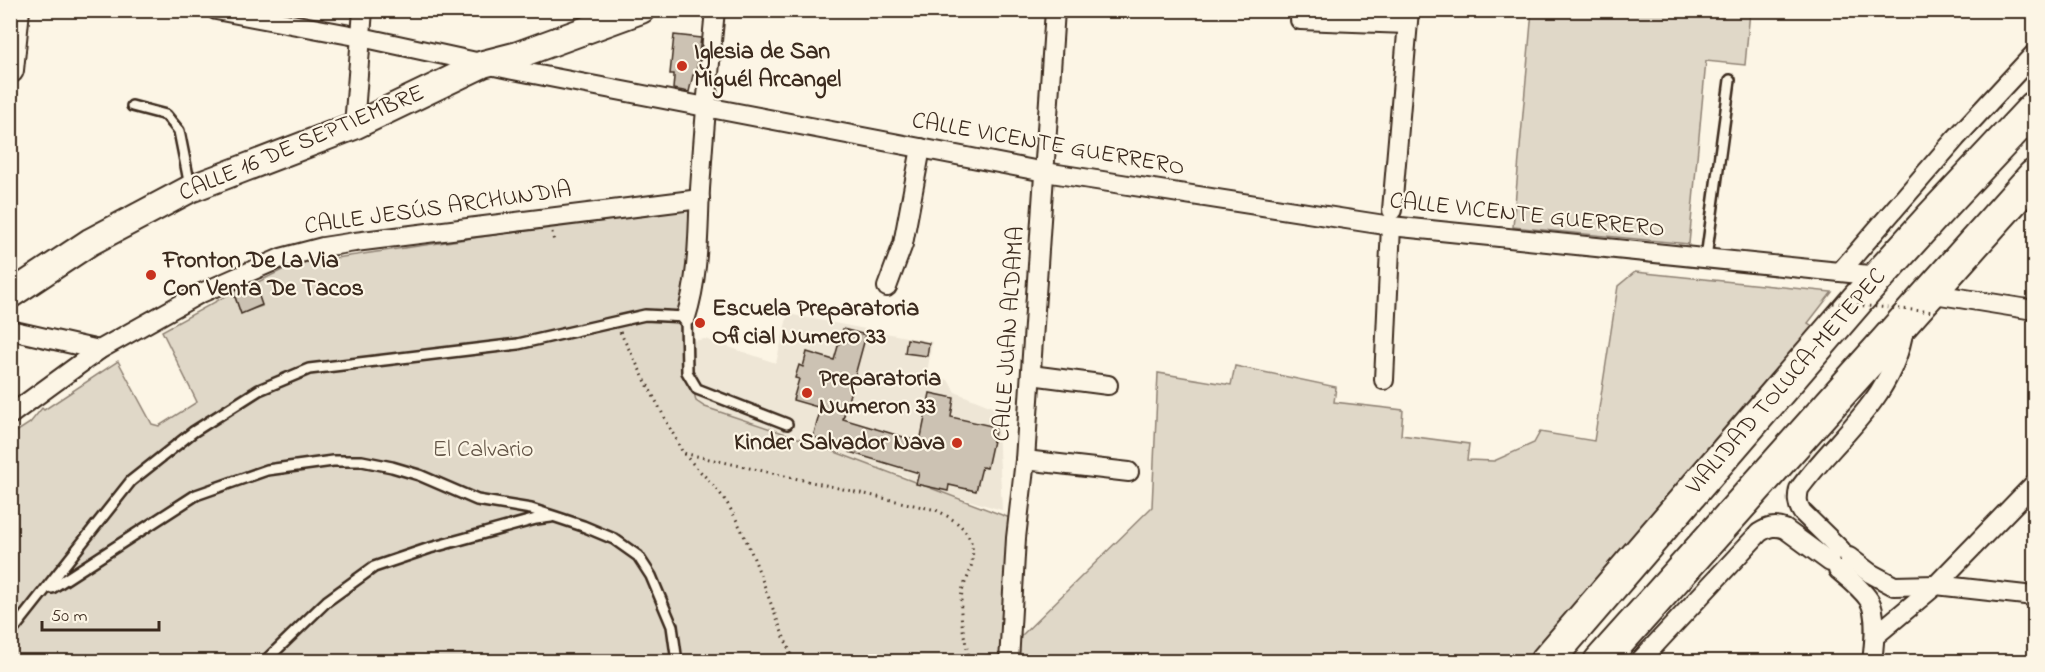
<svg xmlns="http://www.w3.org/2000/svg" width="2045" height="672" font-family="'Indie Flower',sans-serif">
  <rect width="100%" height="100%" fill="#fcf5e5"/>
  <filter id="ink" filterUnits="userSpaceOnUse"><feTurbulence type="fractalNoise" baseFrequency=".0167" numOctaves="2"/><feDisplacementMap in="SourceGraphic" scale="12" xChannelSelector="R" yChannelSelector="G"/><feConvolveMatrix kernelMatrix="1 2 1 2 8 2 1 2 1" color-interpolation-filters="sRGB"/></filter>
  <g filter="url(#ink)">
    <polygon fill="#eee6d6" points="788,314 932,342 927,374 948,380 955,392 997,409 1002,510 907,482 908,477 731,420 707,409 695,401 685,385 683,342 705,339 776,363"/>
    <g fill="#e0d8c8" stroke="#8e8173" stroke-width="1.5">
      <polygon points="1532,11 1750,11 1745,65 1706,61 1689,244 1513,227"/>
      <polygon points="694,206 684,346 696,401 705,407 798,438 1010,518 1004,661 11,661 10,436 30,423 42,408 44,410 118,361 152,424 159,426 197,402 162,331 233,292 241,313 262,306 254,284 294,264"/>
      <polygon points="1635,272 1832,292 1808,323 1820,331 1527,661 1014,662 1014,643 1152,507 1158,373 1231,385 1235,366 1336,387 1334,402 1403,410 1401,435 1469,444 1467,460 1494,461 1534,443 1540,432 1594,441 1618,286"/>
    </g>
    <g fill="#ccc2b3" stroke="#3b2a1e" stroke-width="1.5">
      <polygon points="674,35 701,38 696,75 693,75 689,92 673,89 674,77 674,74 670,74"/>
      <polygon points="254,282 262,305 241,314 233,291"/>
      <polygon points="843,329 866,335 843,419 920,442 930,393 954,398 951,417 996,427 987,468 982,467 976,491 949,485 948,491 916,484 919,473 849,452 850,448 813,437 821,408 793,400 799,379 795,378 799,365 803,367 807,352 834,360"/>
      <polygon points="907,339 929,343 927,356 905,353"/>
    </g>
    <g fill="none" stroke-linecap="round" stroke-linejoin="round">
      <g stroke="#3b2a1e" stroke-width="14">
        <g id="lane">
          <polyline points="132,106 166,115 179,131 190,186"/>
          <polyline points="1706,258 1730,80"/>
          <polyline points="52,588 196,495 267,470 333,461 362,461 392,467 419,475 477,500 531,509 556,517 583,526 614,539 638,556 651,576 672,626 677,662"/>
          <polyline points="10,634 131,481 193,432 259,390 309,369 518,344 645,315 686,317 687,372 697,389 787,424"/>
          <polyline points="264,662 327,601 374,567 430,548 536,519 551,517"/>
        </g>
      </g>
      <g stroke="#3b2a1e" stroke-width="22">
        <g id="street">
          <polyline points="216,10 361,37 513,70 1045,172 1391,226 1879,276"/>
          <polyline points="1300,20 1407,24"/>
          <polyline points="354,126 363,10"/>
          <polyline points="1392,210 1409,10"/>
          <polyline points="1840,272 1956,138 2034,54"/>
          <polyline points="887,287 903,244 921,148"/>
          <polyline points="1928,293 2034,310"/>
          <path d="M 686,317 C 699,276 698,232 700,189 C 704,129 709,70 715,10"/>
          <polyline points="10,330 99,350"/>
          <polyline points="1031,375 1108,385"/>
          <polyline points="1384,380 1391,226"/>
          <polyline points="10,415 99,350 199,294 281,258 323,247 355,242 700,199"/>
          <polyline points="1025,460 1129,472"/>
          <path d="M 1841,550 L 1802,512 C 1797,504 1797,498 1799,489 C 1839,434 1893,400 1904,328"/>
          <polyline points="1849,557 1870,573 1894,586 1936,585 2034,596"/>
          <path d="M 1838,570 C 1849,579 1861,588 1869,600 C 1878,615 1874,645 1872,662"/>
          <polyline points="1875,636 1936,585 2034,484"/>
          <polyline points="1009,662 1016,538 1025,460 1055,10"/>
          <path d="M 1639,662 L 1759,533 C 1768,527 1775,525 1785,529 L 1830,562"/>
        </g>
      </g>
      <g stroke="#3b2a1e" stroke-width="30">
        <g id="secondary">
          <polyline points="10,70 16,10"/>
          <polyline points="10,295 90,242 190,189 354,126 483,64 518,55 641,10"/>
        </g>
      </g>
      <g stroke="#3b2a1e" stroke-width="36">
        <g id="highway">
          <polyline points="1546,662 1859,298 1932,217 2034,108"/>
          <polyline points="1600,662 2034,176"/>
        </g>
      </g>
      <g stroke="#3b2a1e" stroke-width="3" stroke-dasharray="1.5 4.5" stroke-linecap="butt">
        <polyline points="552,232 554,242"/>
        <path d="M 620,332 L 683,453 L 936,510 C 964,524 979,538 970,571 C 968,578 963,585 962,592 C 958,616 965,639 970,662"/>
        <path d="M 684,454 C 698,470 716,486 727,503 C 757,553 770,610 795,662"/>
      </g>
      <use href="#lane" stroke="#fcf5e5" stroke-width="9"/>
      <use href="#street" stroke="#fcf5e5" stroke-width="18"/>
      <use href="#secondary" stroke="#fcf5e5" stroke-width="26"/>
      <use href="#highway" stroke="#fcf5e5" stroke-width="32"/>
      <polyline stroke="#3b2a1e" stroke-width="3" stroke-dasharray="1.5 4.5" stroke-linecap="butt" points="1833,303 1935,312"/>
    </g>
  </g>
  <g fill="#c8321e" stroke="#fcf5e5" stroke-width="2">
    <circle cx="682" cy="66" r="6"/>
    <circle cx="151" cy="275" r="6"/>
    <circle cx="700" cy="323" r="6"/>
    <circle cx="807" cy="393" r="6"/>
    <circle cx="957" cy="443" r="6"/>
  </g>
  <g text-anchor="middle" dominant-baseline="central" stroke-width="4.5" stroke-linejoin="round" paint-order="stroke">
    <g font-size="24" font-weight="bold" fill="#3b2a1e" stroke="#fcf5e5" text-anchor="start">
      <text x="694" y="52">Iglesia de San<tspan x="694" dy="28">Miguél Arcangel</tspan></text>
      <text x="163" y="261">Fronton De La Via<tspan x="163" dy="28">Con Venta De Tacos</tspan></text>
      <text x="712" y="309">Escuela Preparatoria<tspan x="712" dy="28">Oficial Numero 33</tspan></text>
      <text x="819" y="379">Preparatoria<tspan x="819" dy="28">Numeron 33</tspan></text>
      <text x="945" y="443" text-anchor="end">Kinder Salvador Nava</text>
    </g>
    <g font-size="24" fill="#3b2a1e" stroke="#fcf5e5">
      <text transform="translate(302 144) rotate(-23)">CALLE 16 DE SEPTIEMBRE</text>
      <text transform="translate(1048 145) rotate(10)">CALLE VICENTE GUERRERO</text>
      <text transform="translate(438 209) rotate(-8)">CALLE JESÚS ARCHUNDIA</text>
      <text transform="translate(1527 216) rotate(6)">CALLE VICENTE GUERRERO</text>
      <text transform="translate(1010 334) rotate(-86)">CALLE JUAN ALDAMA</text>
      <text transform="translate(1787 382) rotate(-49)">VIALIDAD TOLUCA-METEPEC</text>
    </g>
    <g font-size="24" fill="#645648" stroke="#fcf5e5">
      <text x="483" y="450">El Calvario</text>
    </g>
  </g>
  <rect width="2045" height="672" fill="none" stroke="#fcf5e5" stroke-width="36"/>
  <rect x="18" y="18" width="2009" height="636" fill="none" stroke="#3b2a1e" stroke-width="2" filter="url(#ink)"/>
  <path d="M42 621v9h117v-9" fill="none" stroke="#3b2a1e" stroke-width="3"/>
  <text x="51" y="621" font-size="18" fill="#3b2a1e" stroke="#fcf5e5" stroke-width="4.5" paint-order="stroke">50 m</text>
</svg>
